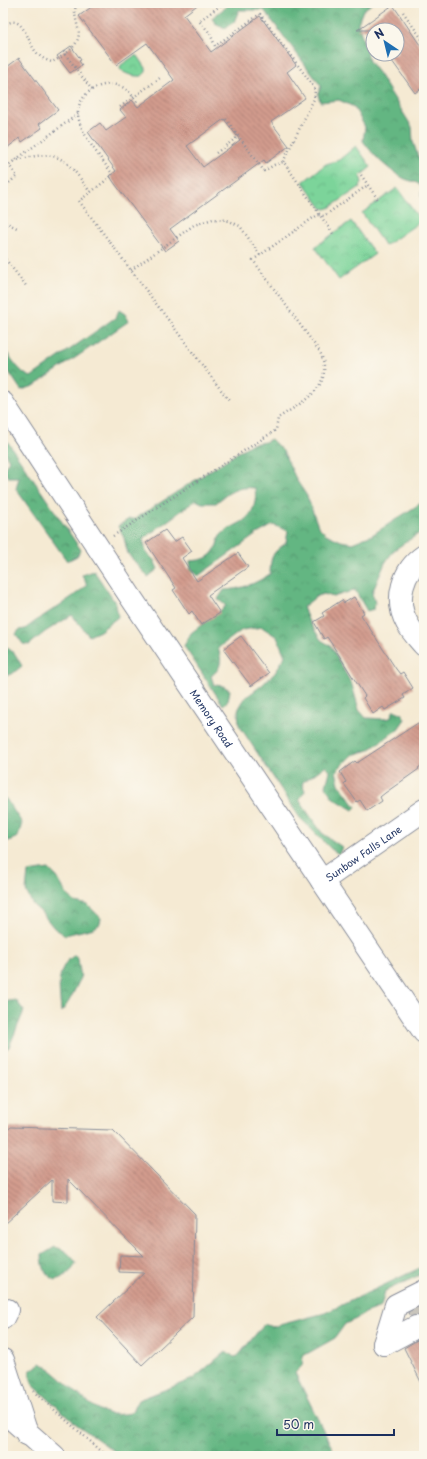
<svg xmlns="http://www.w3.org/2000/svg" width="427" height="1459" font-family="'Playpen Sans',sans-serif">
  <defs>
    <pattern id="forest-crowns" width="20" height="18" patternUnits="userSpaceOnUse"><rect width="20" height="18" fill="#64b682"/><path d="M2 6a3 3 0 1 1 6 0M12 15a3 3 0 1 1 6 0" fill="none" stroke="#52946e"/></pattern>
    <pattern id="park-crowns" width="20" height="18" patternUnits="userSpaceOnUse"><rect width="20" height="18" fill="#7bd49a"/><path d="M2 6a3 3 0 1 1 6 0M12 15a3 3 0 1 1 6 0" fill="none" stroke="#6ab687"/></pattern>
    <pattern id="building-back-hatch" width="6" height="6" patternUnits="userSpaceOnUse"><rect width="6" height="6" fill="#d29b8d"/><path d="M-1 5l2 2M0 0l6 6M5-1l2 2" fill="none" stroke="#aa7f76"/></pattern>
  </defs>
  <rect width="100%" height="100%" fill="#fbf7ec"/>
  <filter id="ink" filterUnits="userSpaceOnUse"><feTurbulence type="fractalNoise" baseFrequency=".025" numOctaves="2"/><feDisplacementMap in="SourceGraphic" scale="8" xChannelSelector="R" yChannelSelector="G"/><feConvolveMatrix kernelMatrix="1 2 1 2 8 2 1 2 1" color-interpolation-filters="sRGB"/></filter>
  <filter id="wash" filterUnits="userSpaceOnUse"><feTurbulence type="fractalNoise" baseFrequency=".012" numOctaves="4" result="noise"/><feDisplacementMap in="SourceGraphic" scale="16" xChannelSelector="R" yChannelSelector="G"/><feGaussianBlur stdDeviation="0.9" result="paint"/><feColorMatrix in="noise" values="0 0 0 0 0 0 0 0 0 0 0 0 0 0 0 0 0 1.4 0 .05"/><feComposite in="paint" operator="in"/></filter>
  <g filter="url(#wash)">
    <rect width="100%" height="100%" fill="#f5ead3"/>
    <g fill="url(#forest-crowns)" stroke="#407270">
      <path d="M 231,3 L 373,3 L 363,10 L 358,23 L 369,61 L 379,74 L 412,127 L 413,142 L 418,156 L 424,165 L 424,209 L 421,195 L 422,187 C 415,180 410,182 403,178 C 387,169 374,156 363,141 L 365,127 L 354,107 L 339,100 L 320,102 L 318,94 L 321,86 L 264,10 L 239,10 L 234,22 L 225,28 L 215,23 L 212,18 Z"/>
      <path d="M 119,310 L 125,314 L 129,321 L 34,386 L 21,390 L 3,363 L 3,348 C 12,358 18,372 31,377 L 116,317 Z"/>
      <polygon points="3,435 81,550 77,556 67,561 16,489 19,477 8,477 3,471 9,460 3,451"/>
      <path d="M 271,439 L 283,451 L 297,481 L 307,496 L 318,526 L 326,534 L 341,541 L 352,543 L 372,535 L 424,501 L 424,530 L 394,550 L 385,563 L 372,593 L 375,602 L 374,609 L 367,611 L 355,590 L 333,597 L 324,594 L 317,596 L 303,607 L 308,620 L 321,640 L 331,646 L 352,685 L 359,710 L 366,718 C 374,718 382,720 390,718 L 394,710 L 401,713 L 405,719 L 398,729 L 369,750 L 352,755 L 336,771 L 339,784 L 356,807 L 353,810 L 332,797 L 326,786 L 330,771 L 325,766 L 302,783 L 305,791 L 299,800 L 322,833 L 342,847 L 339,854 L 331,849 L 300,818 L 239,725 L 238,710 L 245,698 L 261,686 L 275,673 L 285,656 L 277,637 L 262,627 L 242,630 L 218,648 C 222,660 222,668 211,676 L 214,685 L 223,686 L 230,690 L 228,701 L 223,705 L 184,646 L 191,633 L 226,606 L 218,599 L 224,590 C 242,589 255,584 270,574 C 271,556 271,554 286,543 L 288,531 L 273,525 L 257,534 L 198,576 L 191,571 L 190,561 C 204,560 212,558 217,545 C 218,541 219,536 222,534 C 226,529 233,527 238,524 C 253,517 257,503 255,488 C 237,486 229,492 216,503 L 202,503 L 196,500 L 143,539 L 146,552 L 154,560 L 158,569 L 148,577 L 128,554 L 124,538 L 118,526 L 129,519 L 135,519 L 251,444 L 265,442 Z"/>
      <path d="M 94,571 L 116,604 L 118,617 L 100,631 L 89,636 L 72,615 L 45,632 L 29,645 L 23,644 L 16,634 L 19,630 L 25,629 C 45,613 68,602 87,585 L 82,575 Z"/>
      <polygon points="3,644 15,654 22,666 12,674 3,676"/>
      <polygon points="3,798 6,799 22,823 18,837 6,842 3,841"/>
      <polygon points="49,869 57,877 67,895 75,902 88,905 101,918 100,924 94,928 65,935 54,928 41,912 33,905 26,891 28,872"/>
      <path d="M 75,955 L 78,959 L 81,978 C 74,990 71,1001 61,1012 C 60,996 56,977 65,964 C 67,960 71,958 75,955 Z"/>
      <polygon points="16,1000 24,1011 9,1047 3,1052 3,1002"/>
      <path d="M 55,1247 C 66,1250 70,1254 76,1263 C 72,1272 65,1276 56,1280 C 44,1274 43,1268 42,1255 Z"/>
      <path d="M 424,1266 L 424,1273 L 385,1291 L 381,1307 L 367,1312 L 356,1319 L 345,1324 L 335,1338 L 303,1356 L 302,1366 L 295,1373 L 336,1456 L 121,1456 L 76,1424 L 33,1385 L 30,1376 L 30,1371 L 41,1363 C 62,1375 91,1413 112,1414 C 118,1415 125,1414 131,1413 L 138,1400 L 193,1379 L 226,1351 L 234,1357 L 238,1356 L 264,1324 L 272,1327 L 325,1313 Z"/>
    </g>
    <g fill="url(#park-crowns)" stroke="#4b827c">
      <path d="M 134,56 L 138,56 L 146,68 L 146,72 L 142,76 C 135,77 124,74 120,69 L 121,65 Z"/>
      <polygon points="356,146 371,167 360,176 362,182 360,187 329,208 325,209 322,208 303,182 326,164 339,160"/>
      <polygon points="397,188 421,221 385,246 362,213"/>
      <polygon points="351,221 375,254 339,280 315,247"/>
    </g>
    <g id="blocks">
      <g fill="url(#building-back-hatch)" fill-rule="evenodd">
        <path d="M 97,3 L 200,3 L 184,15 L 211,52 L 260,16 L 296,65 L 287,72 L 305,98 L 271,122 L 289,146 L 266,163 L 264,160 L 170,229 L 179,241 L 165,251 L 113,181 L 110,176 L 116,171 L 88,132 L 100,123 L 106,131 L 126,117 L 120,110 L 132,100 L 138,107 L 174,80 L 147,43 L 116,65 L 79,16 ZM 224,119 L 240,140 L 203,167 L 187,146 Z"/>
        <polygon points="393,5 424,51 424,86 415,93 387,54 397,54 397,30 357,30"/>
        <polygon points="71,46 81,60 79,61 82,65 70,73 57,56"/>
        <polygon points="19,58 58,110 39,124 42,128 22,142 20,138 3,151 3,70"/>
        <polygon points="165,530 174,542 182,537 192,551 182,558 197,581 238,553 248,567 208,595 220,613 201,625 192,611 189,614 173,590 176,588 146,543"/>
        <polygon points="354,597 364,613 361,615 396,669 400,674 403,672 413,688 403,695 405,698 385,710 383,707 373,714 363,698 365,696 331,643 327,637 324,639 314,622 324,616 322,613 342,600 344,603"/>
        <polygon points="241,636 269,673 251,686 223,649"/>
        <polygon points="424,719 424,764 418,768 419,769 385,793 380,797 382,801 367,811 360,800 357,802 344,784 346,782 340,772 355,761 357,763"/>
        <polygon points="11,1127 113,1130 195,1214 193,1317 142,1365 97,1317 144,1273 119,1272 120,1255 144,1256 68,1179 68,1202 52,1201 52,1180 3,1225 3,1134"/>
        <polygon points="424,1305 424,1318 417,1315 410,1316 408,1313"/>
        <polygon points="424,1336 424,1388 404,1348"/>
      </g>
    </g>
  </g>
  <g filter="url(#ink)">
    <use href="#blocks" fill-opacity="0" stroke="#888c98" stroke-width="1"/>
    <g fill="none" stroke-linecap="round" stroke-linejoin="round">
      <polyline stroke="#c9c5bc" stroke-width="22" stroke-dasharray="22 11" stroke-linecap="butt" points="409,1313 424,1306"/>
      <g stroke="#888c98" stroke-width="24">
        <g id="minor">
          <path id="s1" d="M 3,403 L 130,596 L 424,1032"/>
          <path d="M 424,556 C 403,570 394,600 407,623 C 411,631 418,638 424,645"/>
          <path id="s2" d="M 322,881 L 424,810"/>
          <polyline points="3,1318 7,1310"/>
          <polyline points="384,1344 396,1305 424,1291"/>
          <polyline points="384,1344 416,1327"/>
          <polyline points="3,1360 27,1434"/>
        </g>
      </g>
      <g stroke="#888c98" stroke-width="24">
        <polyline id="major" points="3,1411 54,1456"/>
      </g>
      <g stroke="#888c98" stroke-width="2.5" stroke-dasharray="1 3" stroke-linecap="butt">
        <polyline points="224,3 199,21 210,33 215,46 260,14 311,83 315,90 314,99 283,162"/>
        <polyline points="3,4 6,3"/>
        <polyline points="403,12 424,42"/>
        <path d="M 3,27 C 21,10 27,39 34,49 C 38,56 45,60 52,62 C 64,56 83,44 78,28 C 76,19 73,11 77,3"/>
        <polyline points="65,54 92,90"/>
        <path d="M 137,102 C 133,97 129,90 122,87 C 104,78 77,93 78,114 C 79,133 102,159 113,175 L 79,201 L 230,402"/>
        <polyline points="120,107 160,78"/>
        <polyline points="226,119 264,171 274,165 283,162 286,165 333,234"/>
        <polyline points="216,153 239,136"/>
        <path d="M 14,161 C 59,148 65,157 90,192"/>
        <polyline points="3,169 78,114"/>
        <polyline points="361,175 379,201"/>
        <polyline points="3,188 17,176 9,165"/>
        <polyline points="5,222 19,229"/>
        <polyline points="3,256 27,287"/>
        <polyline points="131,270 194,225 213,219 227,220 240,226 260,255"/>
        <path d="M 113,536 L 276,430 L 278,418 C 302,402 336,387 320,352 L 253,260 L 313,218 L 318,215 L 324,216 L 368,185"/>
        <polyline points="33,1391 107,1456"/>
      </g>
      <use href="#minor" stroke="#fff" stroke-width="22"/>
      <use href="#major" stroke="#fff" stroke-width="22"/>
    </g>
  </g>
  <g text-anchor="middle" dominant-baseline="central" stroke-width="3.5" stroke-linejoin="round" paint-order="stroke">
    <g font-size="10" fill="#1b2f5e" stroke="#fbf7ec">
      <text stroke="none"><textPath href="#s1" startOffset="378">Memory Road</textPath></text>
      <text stroke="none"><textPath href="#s2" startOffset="50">Sunbow Falls Lane</textPath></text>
    </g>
  </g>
  <rect width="427" height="1459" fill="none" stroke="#fbf7ec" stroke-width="16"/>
  <g transform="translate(385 42) rotate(325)"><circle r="19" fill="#fbf7ec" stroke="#a1a7b3"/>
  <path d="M0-3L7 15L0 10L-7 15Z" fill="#1f6fb2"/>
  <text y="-6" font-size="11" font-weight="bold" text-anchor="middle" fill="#1b2f5e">N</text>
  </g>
  <path d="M277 1429v6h117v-6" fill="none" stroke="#1b2f5e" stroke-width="2"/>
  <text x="283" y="1429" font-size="12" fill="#1b2f5e" stroke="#fbf7ec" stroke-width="3" paint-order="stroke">50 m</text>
</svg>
